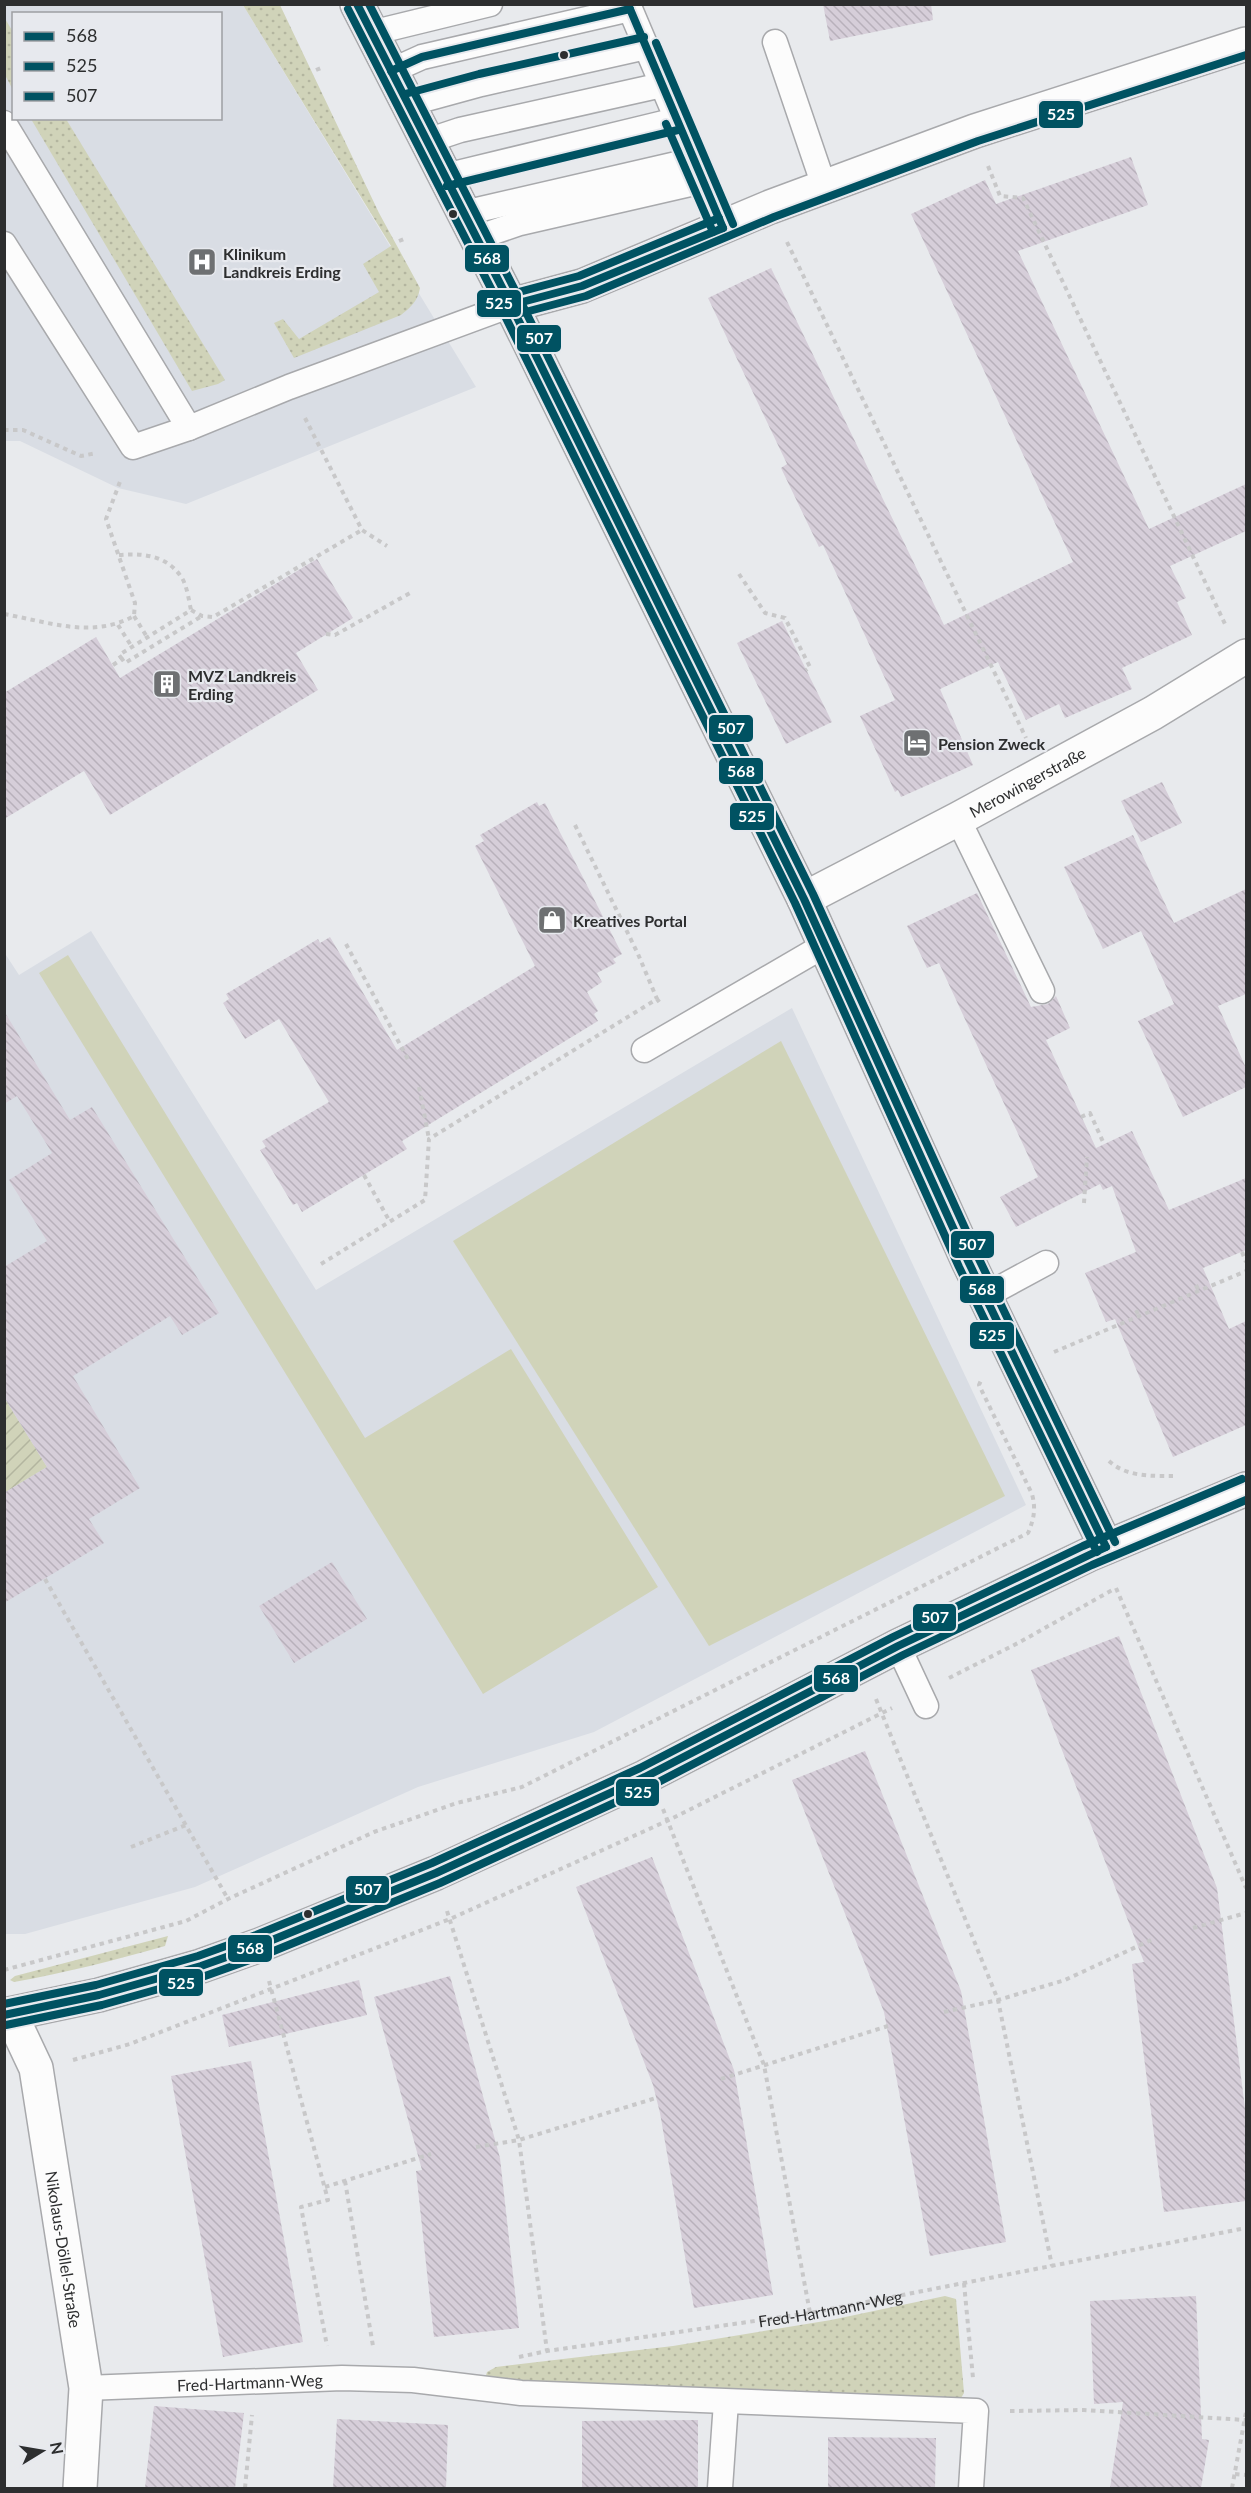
<svg xmlns="http://www.w3.org/2000/svg" width="1251" height="2493" font-family="Lato,sans-serif">
  <defs>
    <pattern id="grass-dots" width="8" height="8" patternUnits="userSpaceOnUse" patternTransform="scale(1.5)"><rect width="8" height="8" fill="#d0d3b9"/><path d="M2 2h.1M6 6h.1" fill="none" stroke="#b3b59f" stroke-width="1.8" stroke-linecap="round"/></pattern>
    <pattern id="garden-furrows" width="10" height="10" patternUnits="userSpaceOnUse" patternTransform="scale(1.5)"><rect width="10" height="10" fill="#d0d3b9"/><path d="M-1 1l2-2M0 10L10 0M9 11l2-2" fill="none" stroke="#b3b59f"/></pattern>
    <pattern id="building-back-hatch" width="6" height="6" patternUnits="userSpaceOnUse" patternTransform="scale(1.5)"><rect width="6" height="6" fill="#d6ced9"/><path d="M-1 5l2 2M0 0l6 6M5-1l2 2" fill="none" stroke="#b8b1bb"/></pattern>
  </defs>
  <rect width="100%" height="100%" fill="#e8eaed"/>
  <g fill="#d9dde4" fill-rule="evenodd">
    <path d="M 5,5 L 243,5 L 476,387 L 186,504 L 118,488 L 20,441 L 5,441 ZM 14,14 L 220,14 L 220,118 L 14,118 Z"/>
    <polygon points="91,931 316,1290 792,1008 1026,1505 594,1732 418,1787 195,1887 25,1934 5,1934 4,952 19,975"/>
  </g>
  <g fill="url(#grass-dots)">
    <path d="M 243,5 L 280,5 L 379,213 L 420,288 C 418,301 410,308 401,315 L 294,358 L 274,323 L 283,319 L 299,339 L 379,292 L 363,264 L 391,246 Z"/>
    <polygon points="4,17 13,32 13,90 5,75"/>
    <polygon points="31,119 66,119 225,380 218,384 192,391"/>
    <path d="M 168,1936 L 165,1946 C 115,1960 65,1973 14,1982 L 10,1980 L 15,1976 Z"/>
    <polygon points="945,2296 956,2299 964,2393 961,2398 955,2399 487,2383 485,2379 487,2372 496,2367 673,2346 831,2320"/>
  </g>
  <polygon fill="url(#garden-furrows)" points="4,1397 47,1467 4,1493"/>
  <g fill="#d0d3b9">
    <polygon points="68,955 365,1438 511,1349 658,1587 483,1694 39,973"/>
    <polygon points="781,1041 1005,1496 709,1646 453,1241"/>
  </g>
  <g fill="url(#building-back-hatch)">
    <polygon points="823,4 931,4 933,20 830,41"/>
    <polygon points="1131,157 1148,205 1018,251 1149,529 1246,484 1246,531 1170,566 1186,598 1177,602 1192,635 1122,668 1132,689 1065,718 1059,704 1026,720 998,662 940,689 973,765 901,797 898,790 895,792 860,716 895,700 823,545 819,547 781,468 787,464 708,298 771,268 944,625 1073,562 911,214 985,180 996,204"/>
    <polygon points="317,559 353,618 296,653 318,690 110,815 84,771 4,819 4,693 96,637 120,678"/>
    <polygon points="782,621 832,722 786,744 737,643"/>
    <polygon points="1162,782 1182,823 1141,842 1121,801"/>
    <polygon points="537,802 539,806 545,803 622,954 613,959 616,963 597,973 602,982 587,992 598,1011 594,1014 598,1021 402,1141 407,1149 302,1212 297,1203 293,1205 260,1150 266,1147 262,1141 329,1102 279,1019 245,1039 223,1003 229,999 226,994 318,939 320,943 330,937 397,1050 535,966 475,846 484,841 480,835"/>
    <polygon points="1133,835 1174,923 1246,889 1246,994 1218,1006 1246,1068 1246,1087 1183,1117 1138,1021 1174,1004 1141,931 1103,949 1064,867"/>
    <polygon points="977,893 1031,1007 1048,1004 1056,996 1070,1028 1046,1040 1096,1148 1132,1131 1169,1210 1246,1178 1246,1250 1203,1268 1229,1329 1246,1321 1246,1425 1173,1457 1115,1319 1106,1322 1085,1273 1136,1252 1112,1186 1103,1190 1100,1184 1016,1227 1000,1197 1038,1177 939,963 927,968 907,926"/>
    <polygon points="4,1011 70,1120 92,1107 219,1313 182,1335 170,1316 73,1376 140,1488 89,1519 104,1543 4,1603 4,1493 47,1467 4,1397 4,1267 47,1241 9,1180 52,1153 17,1096 4,1104"/>
    <polygon points="332,1562 367,1619 294,1663 259,1606"/>
    <polygon points="1119,1636 1217,1888 1246,2116 1246,2201 1164,2212 1132,1964 1144,1962 1031,1670"/>
    <polygon points="865,1751 961,1991 1006,2242 930,2256 884,2012 792,1780"/>
    <polygon points="652,1857 734,2070 773,2295 694,2308 660,2113 653,2085 576,1887"/>
    <polygon points="450,1976 500,2158 519,2328 434,2337 416,2171 422,2170 374,1997"/>
    <polygon points="359,1980 367,2015 229,2047 222,2015"/>
    <polygon points="251,2061 303,2342 223,2357 171,2076"/>
    <polygon points="1196,2296 1202,2439 1209,2440 1201,2488 1110,2488 1123,2402 1094,2404 1090,2301"/>
    <polygon points="154,2406 244,2413 235,2488 145,2488"/>
    <polygon points="337,2419 448,2425 446,2488 333,2488"/>
    <polygon points="698,2420 698,2488 582,2488 582,2421"/>
    <polygon points="828,2437 936,2438 935,2488 828,2488"/>
  </g>
  <g fill="none" stroke-linecap="round" stroke-linejoin="round">
    <g stroke="#a8a9ac" stroke-width="27">
      <g id="lane">
        <polyline points="628,4 723,228"/>
        <polyline points="371,33 490,4"/>
        <polyline points="775,42 824,186"/>
        <polyline points="391,71 422,57 630,9"/>
        <polyline points="408,104 481,84 646,47"/>
        <polyline points="4,123 189,428"/>
        <polyline points="427,141 460,130 662,85"/>
        <polyline points="445,176 676,120"/>
        <polyline points="464,213 694,160"/>
        <polyline points="476,238 520,223 703,181"/>
        <polyline points="4,244 133,447 189,428 289,387 511,305"/>
        <polyline points="958,819 1042,991"/>
        <polyline points="644,1050 825,945"/>
        <polyline points="985,1296 1046,1263"/>
        <polyline points="898,1646 926,1706"/>
        <path id="s2" d="M 86,2388 L 342,2378 L 413,2380 L 521,2393 L 976,2411 L 971,2488"/>
        <polyline points="720,2488 726,2402"/>
      </g>
    </g>
    <g stroke="#a8a9ac" stroke-width="36">
      <g id="street">
        <polyline points="357,4 511,305 804,899 969,1263 1106,1547"/>
        <polyline points="511,305 582,286 770,207 975,131 1246,44"/>
        <path id="s3" d="M 804,899 L 958,819 L 1153,713 L 1246,656"/>
        <path id="s4" d="M 11,2015 L 36,2068 L 86,2388 L 80,2488"/>
      </g>
    </g>
    <g stroke="#a8a9ac" stroke-width="36">
      <polyline id="secondary" points="4,2015 99,1995 201,1966 260,1945 436,1873 645,1777 898,1646 1088,1555 1246,1489"/>
    </g>
    <g stroke="#c8c8c9" stroke-width="4" stroke-dasharray="4.5 4.5" stroke-linecap="butt">
      <polyline points="316,70 321,68"/>
      <polyline points="988,166 1000,196 1023,198 1225,624"/>
      <polyline points="399,241 404,239"/>
      <polyline points="787,242 1026,738"/>
      <polyline points="305,418 362,530 387,546"/>
      <polyline points="4,430 23,430 81,456 97,453"/>
      <path d="M 119,555 C 143,553 167,555 182,578 C 187,586 189,601 191,610"/>
      <polyline points="739,574 765,613 785,618 810,667 806,670"/>
      <path d="M 4,614 C 49,622 92,639 134,616 L 135,603 L 106,519 L 121,479"/>
      <polyline points="134,616 147,637"/>
      <polyline points="118,625 132,647"/>
      <polyline points="326,634 335,635 410,593"/>
      <polyline points="122,659 119,655 191,610 202,616 213,617 362,530"/>
      <polyline points="113,665 122,659 125,663 202,616"/>
      <polyline points="575,825 638,954 657,999"/>
      <polyline points="346,944 410,1063"/>
      <polyline points="419,1087 429,1139"/>
      <polyline points="1081,1117 1090,1113 1104,1144"/>
      <polyline points="364,1175 390,1222"/>
      <polyline points="1084,1203 1087,1157"/>
      <polyline points="1242,1252 1246,1262"/>
      <polyline points="321,1264 425,1200 429,1139 657,999 660,1003"/>
      <polyline points="1196,1285 1199,1291"/>
      <polyline points="1136,1310 1139,1316"/>
      <polyline points="1054,1352 1246,1271"/>
      <path d="M 1109,1461 C 1126,1477 1152,1476 1173,1476"/>
      <polyline points="45,1579 228,1899"/>
      <polyline points="1116,1588 1246,1888"/>
      <polyline points="949,1678 1020,1642 1114,1589"/>
      <polyline points="876,1699 998,2000 1052,2266"/>
      <polyline points="663,1809 764,2065 810,2313"/>
      <polyline points="131,1847 186,1825"/>
      <polyline points="447,1911 519,2140 547,2351"/>
      <polyline points="1193,1928 1246,1913"/>
      <path d="M 4,1970 L 186,1921 L 228,1899 L 374,1832 L 457,1803 L 522,1787 L 1028,1533 C 1034,1519 1036,1509 1032,1494 L 979,1385 L 982,1378"/>
      <polyline points="269,1981 328,2200 301,2207 327,2346"/>
      <polyline points="944,2012 998,2000 1065,1980 1151,1940"/>
      <polyline points="73,2060 130,2044 450,1919 669,1820 892,1708"/>
      <polyline points="721,2079 888,2026"/>
      <polyline points="476,2147 519,2140 656,2098"/>
      <polyline points="345,2181 373,2346"/>
      <polyline points="325,2187 431,2154"/>
      <polyline points="964,2283 973,2378"/>
      <path id="s1" d="M 519,2357 L 547,2351 L 810,2313 L 1246,2228"/>
      <polyline points="1010,2411 1084,2410 1245,2420"/>
      <polyline points="1235,2474 1246,2475"/>
      <polyline points="245,2488 252,2415"/>
      <polyline points="1232,2488 1246,2412"/>
    </g>
    <use href="#lane" stroke="#fcfcfc" stroke-width="24"/>
    <use href="#street" stroke="#fcfcfc" stroke-width="33"/>
    <use href="#secondary" stroke="#fcfcfc" stroke-width="33"/>
    <g stroke="#e7e9ee" stroke-width="12">
      <g id="bus-1">
        <polyline points="357,4 511,305 804,899 969,1263 1106,1547"/>
        <polyline points="630,9 723,228"/>
        <polyline points="391,71 422,57 630,9"/>
        <polyline points="511,305 582,286 723,228"/>
        <polyline points="4,2015 99,1995 201,1966 260,1945 436,1873 645,1777 898,1646 1106,1547"/>
      </g>
    </g>
    <g stroke="#e7e9ee" stroke-width="12">
      <g id="bus-2">
        <polyline points="348,9 502,310 795,903 959,1267 1097,1552"/>
        <polyline points="666,124 713,232"/>
        <polyline points="447,186 678,130"/>
        <polyline points="514,315 586,296 774,217 978,141 1246,55"/>
        <polyline points="6,2025 102,2005 205,1976 264,1955 440,1883 649,1787 903,1655 1092,1565 1246,1500"/>
      </g>
    </g>
    <g stroke="#e7e9ee" stroke-width="12">
      <g id="bus-3">
        <polyline points="369,4 520,300 813,894 979,1259 1115,1542"/>
        <polyline points="656,43 733,224"/>
        <polyline points="405,94 479,74 644,37"/>
        <polyline points="508,295 579,276 719,218"/>
        <polyline points="4,2004 96,1985 198,1956 256,1935 432,1863 640,1768 893,1637 1083,1546 1242,1479"/>
      </g>
    </g>
    <use href="#bus-1" stroke="#005262" stroke-width="8"/>
    <use href="#bus-2" stroke="#005262" stroke-width="8"/>
    <use href="#bus-3" stroke="#005262" stroke-width="8"/>
  </g>
  <defs>
    <g id="hospital-square" transform="scale(1.5)"><rect x="-9" y="-9" width="18" height="18" rx="4" fill="#6e7072" stroke="#e7e9ee"/><path d="M-5-5h3v3.5h4V-5h3V5h-3V1.5h-4V5h-3Z" fill="#fff"/></g>
    <g id="building-square" transform="scale(1.5)"><rect x="-9" y="-9" width="18" height="18" rx="4" fill="#6e7072" stroke="#e7e9ee"/><path d="M-4-6H4V6H1V3H-1V6H-4ZM-2.5-4.3h1.7v1.8h-1.7ZM.8-4.3h1.7v1.8H.8ZM-2.5-1h1.7V.8h-1.7ZM.8-1h1.7V.8H.8Z" fill="#fff"/></g>
    <g id="hotel-square" transform="scale(1.5)"><rect x="-9" y="-9" width="18" height="18" rx="4" fill="#6e7072" stroke="#e7e9ee"/><path d="M-6-4.5h1.5V1H6V5H4.5V3h-9V5H-6ZM-4 0a1.8 1.8 0 1 1 3.6 0ZM.5 0V-2.5h3Q6-2.5 6 0Z" fill="#fff"/></g>
    <g id="shop-square" transform="scale(1.5)"><rect x="-9" y="-9" width="18" height="18" rx="4" fill="#6e7072" stroke="#e7e9ee"/><path d="M-5-2.5h2.3a2.7 3.5 0 0 1 5.4 0H5L5.5 6h-11ZM-1.5-2.5h3a1.5 2.3 0 0 0-3 0Z" fill="#fff"/></g>
  </defs>
  <g fill-rule="evenodd">
    <use href="#hospital-square" x="202" y="262"/>
    <use href="#building-square" x="167" y="684"/>
    <use href="#hotel-square" x="917" y="743"/>
    <use href="#shop-square" x="552" y="920"/>
  </g>
  <g fill="#2d2e2f" stroke="#e7e9ee" stroke-width="2">
    <circle cx="564" cy="55" r="5"/>
    <circle cx="453" cy="214" r="5"/>
    <circle cx="308" cy="1914" r="5"/>
  </g>
  <g text-anchor="middle" dominant-baseline="central" stroke-width="4.5" stroke-linejoin="round" paint-order="stroke">
    <g font-size="16" font-weight="bold" fill="#2d2e2f" stroke="#e7e9ee" text-anchor="start">
      <text x="223" y="253">Klinikum<tspan x="223" dy="18">Landkreis Erding</tspan></text>
      <text x="188" y="675">MVZ Landkreis<tspan x="188" dy="18">Erding</tspan></text>
      <text x="938" y="743">Pension Zweck</text>
      <text x="573" y="920">Kreatives Portal</text>
    </g>
    <g font-size="16" fill="#2d2e2f" stroke="#e7e9ee">
      <text stroke="none"><textPath href="#s3" startOffset="252">Merowingerstraße</textPath></text>
      <text stroke="none"><textPath href="#s4" startOffset="242">Nikolaus-Döllel-Straße</textPath></text>
      <text stroke="none"><textPath href="#s1" startOffset="315">Fred-Hartmann-Weg</textPath></text>
      <text stroke="none"><textPath href="#s2" startOffset="164">Fred-Hartmann-Weg</textPath></text>
    </g>
  </g>
  <g stroke="#e7e9ee" stroke-width="2">
    <rect x="1038" y="100" width="46" height="29" rx="6" fill="#005262"/>
    <rect x="464" y="244" width="46" height="29" rx="6" fill="#005262"/>
    <rect x="476" y="289" width="46" height="29" rx="6" fill="#005262"/>
    <rect x="516" y="324" width="46" height="29" rx="6" fill="#005262"/>
    <rect x="708" y="714" width="46" height="29" rx="6" fill="#005262"/>
    <rect x="718" y="757" width="46" height="28" rx="6" fill="#005262"/>
    <rect x="729" y="802" width="46" height="29" rx="6" fill="#005262"/>
    <rect x="950" y="1230" width="45" height="29" rx="6" fill="#005262"/>
    <rect x="959" y="1275" width="46" height="29" rx="6" fill="#005262"/>
    <rect x="969" y="1321" width="46" height="29" rx="6" fill="#005262"/>
    <rect x="912" y="1603" width="45" height="29" rx="6" fill="#005262"/>
    <rect x="813" y="1664" width="46" height="29" rx="6" fill="#005262"/>
    <rect x="615" y="1778" width="45" height="29" rx="6" fill="#005262"/>
    <rect x="345" y="1875" width="45" height="29" rx="6" fill="#005262"/>
    <rect x="227" y="1934" width="46" height="29" rx="6" fill="#005262"/>
    <rect x="158" y="1968" width="46" height="29" rx="6" fill="#005262"/>
  </g>
  <g font-size="16" text-anchor="middle" font-weight="bold" fill="#fff">
    <text x="1061" y="120">525</text>
    <text x="487" y="264">568</text>
    <text x="499" y="309">525</text>
    <text x="539" y="344">507</text>
    <text x="731" y="734">507</text>
    <text x="741" y="777">568</text>
    <text x="752" y="822">525</text>
    <text x="972" y="1250">507</text>
    <text x="982" y="1295">568</text>
    <text x="992" y="1341">525</text>
    <text x="935" y="1623">507</text>
    <text x="836" y="1684">568</text>
    <text x="638" y="1798">525</text>
    <text x="368" y="1895">507</text>
    <text x="250" y="1954">568</text>
    <text x="181" y="1989">525</text>
  </g>
  <rect width="1251" height="2493" fill="none" stroke="#2d2e2f" stroke-width="12"/>
  <rect x="12" y="12" width="210" height="108" fill="#e7e9ee" stroke="#9d9ea2" stroke-width="1.5"/>
  <rect x="24" y="32" width="30" height="9" fill="#005262" stroke="#9d9ea2" stroke-width="1.5"/>
  <text x="66" y="42" font-size="18" fill="#2d2e2f">568</text>
  <rect x="24" y="62" width="30" height="9" fill="#005262" stroke="#9d9ea2" stroke-width="1.5"/>
  <text x="66" y="72" font-size="18" fill="#2d2e2f">525</text>
  <rect x="24" y="92" width="30" height="9" fill="#005262" stroke="#9d9ea2" stroke-width="1.5"/>
  <text x="66" y="102" font-size="18" fill="#2d2e2f">507</text>
  <g transform="translate(42 2451) rotate(79)" stroke="#e7e9ee" stroke-width="4.5" paint-order="stroke">
  <path d="M0-4.5L10 22L0 15L-10 22Z" fill="#2d2e2f"/>
  <text y="-9" font-size="16" font-weight="bold" text-anchor="middle" fill="#2d2e2f">N</text>
  </g>
</svg>
